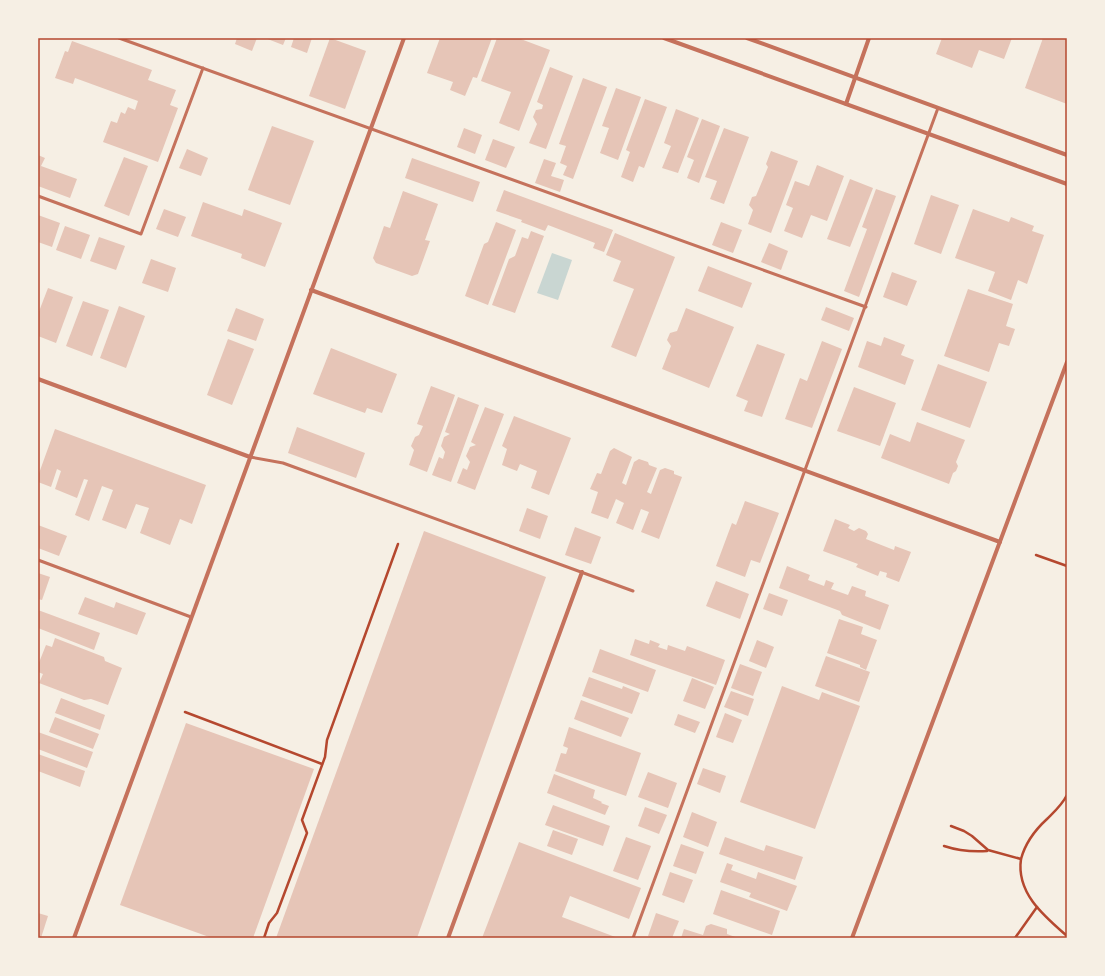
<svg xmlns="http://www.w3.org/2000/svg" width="1105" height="976" font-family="'Sofia Sans Condensed',sans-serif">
  <rect width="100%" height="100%" fill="#f6efe4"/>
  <polygon fill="#c9d6d2" points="552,253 572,260 558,300 537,293"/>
  <g fill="#e6c5b7">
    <polygon points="237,38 257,38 252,51 235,44"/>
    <polygon points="265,38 286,38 283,45"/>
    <polygon points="294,38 312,38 307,53 291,47"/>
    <polygon points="330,38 366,51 345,109 309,96"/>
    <polygon points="440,38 492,38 477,78 473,77 465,96 450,90 453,82 427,73"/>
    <polygon points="497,38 518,38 550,50 519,131 499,123 511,92 481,81"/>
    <polygon points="942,38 1012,38 1004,59 979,50 972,68 936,54"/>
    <polygon points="1043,38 1067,38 1067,104 1025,88"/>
    <polygon points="72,41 152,70 148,80 176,90 170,105 178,108 158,162 103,142 111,121 117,123 121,112 125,114 128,107 135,110 138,101 75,78 73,84 55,78 65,51 68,52"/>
    <polygon points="550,67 573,76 546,149 529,143 537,124 533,117 536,110 542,109 543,105 537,102"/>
    <polygon points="583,78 607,87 573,179 563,175 567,166 560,163 566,146 559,144"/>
    <polygon points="616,88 641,97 618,160 600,153 609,128 602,126"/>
    <polygon points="645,99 667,107 644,168 639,166 633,182 621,177 630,152 626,150"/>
    <polygon points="676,109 699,118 678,173 662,168 671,146 664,143"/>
    <polygon points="702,119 720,126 699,183 687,178 694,160 687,157"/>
    <polygon points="272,126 314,141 290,205 248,190"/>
    <polygon points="464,128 482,135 475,154 457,147"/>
    <polygon points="724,128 749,137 724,204 710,199 717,181 705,177"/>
    <polygon points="493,139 515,147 506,168 485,160"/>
    <polygon points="187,149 208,158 201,176 179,168"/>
    <polygon points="771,151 798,161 771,233 748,224 753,210 749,205 752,197 756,196 768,167 766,164"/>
    <polygon points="38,155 45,158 41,166 77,179 70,198 38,186"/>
    <polygon points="124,157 148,166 129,216 104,206"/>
    <polygon points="412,158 480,182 473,202 405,178"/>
    <polygon points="544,159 556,163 551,176 564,180 560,192 535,183"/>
    <polygon points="817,165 844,176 827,221 811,215 802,238 784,231 793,208 786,205 795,181 809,186"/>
    <polygon points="850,179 873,188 850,247 827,239"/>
    <polygon points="876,189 896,196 859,297 844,291 867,229 862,227"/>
    <polygon points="504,190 613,230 604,252 593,248 595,243 548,225 545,231 521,222 522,220 496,211"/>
    <polygon points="403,191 438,204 425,240 430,241 418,274 412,276 376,263 373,258 384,226 390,228"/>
    <polygon points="931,195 959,205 941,254 914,244"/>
    <polygon points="203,202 242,216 244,209 282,223 265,267 241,258 242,254 191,236"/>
    <polygon points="164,209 186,217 178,237 156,229"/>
    <polygon points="973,209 1009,222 1011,217 1034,226 1032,231 1044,235 1027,284 1018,280 1011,300 988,291 995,272 955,258"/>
    <polygon points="38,215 60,223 52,247 38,242"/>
    <polygon points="496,222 516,230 488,305 465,296 484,244 488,242"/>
    <polygon points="721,222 742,230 733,253 712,245"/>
    <polygon points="65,226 90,235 81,259 56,250"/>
    <polygon points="531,231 544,236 515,313 492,305 509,259 515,256 522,237 528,239"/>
    <polygon points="615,233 675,257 636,357 611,347 634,289 613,281 621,261 606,255"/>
    <polygon points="99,237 125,246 116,270 90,261"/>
    <polygon points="769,243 788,251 781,270 761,262"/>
    <polygon points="151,259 176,268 168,292 142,283"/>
    <polygon points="708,266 752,283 742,308 698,291"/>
    <polygon points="892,272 917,281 907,306 883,297"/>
    <polygon points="48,288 73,297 56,343 38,336 38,314"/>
    <polygon points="968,289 1013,304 1006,326 1015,329 1009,346 999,343 989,372 944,356"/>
    <polygon points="83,301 109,310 92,356 66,346"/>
    <polygon points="119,306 145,316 126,368 100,358"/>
    <polygon points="826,307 854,318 849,331 821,320"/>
    <polygon points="236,308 264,319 256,341 227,331"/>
    <polygon points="686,308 734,327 709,388 662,369 671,346 667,340 670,333 677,331"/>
    <polygon points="884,337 905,345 901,355 914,360 905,385 858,367 867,341 881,346"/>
    <polygon points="228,339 254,349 232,405 207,395"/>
    <polygon points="822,341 842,349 812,428 785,419 800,378 807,381"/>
    <polygon points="757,344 785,354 762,417 744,411 748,401 736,396"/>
    <polygon points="331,348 397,374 382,413 367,408 365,413 313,394"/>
    <polygon points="938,364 987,382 970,428 921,410"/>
    <polygon points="431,386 455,395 427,472 409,465 414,450 411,446 415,437 419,435 423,426 417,424"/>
    <polygon points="854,387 896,403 880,446 837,431"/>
    <polygon points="458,397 479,405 451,482 432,475 439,457 443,459 445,452 441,446 444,437 450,434 445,432"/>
    <polygon points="485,407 504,414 475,490 457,483 463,468 467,470 470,462 466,456 470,447 476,445 471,442"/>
    <polygon points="514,416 571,438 549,495 531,488 537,471 520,464 517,471 502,465 507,449 502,446"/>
    <polygon points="917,422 965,440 956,462 958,466 956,471 953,473 949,484 881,458 890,434 910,442"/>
    <polygon points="297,427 365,453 356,478 288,453"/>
    <polygon points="55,429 206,485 192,524 180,519 170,545 140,533 149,508 136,504 126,529 102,520 113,490 102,486 89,521 75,515 88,480 84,479 77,498 55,489 61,471 57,469 51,487 38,482 38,476"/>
    <polygon points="614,448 632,457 622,483 626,485 634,462 639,459 648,462 649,465 657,468 647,492 651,494 660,470 665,468 674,471 674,474 682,477 659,539 641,532 649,512 641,509 633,530 616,523 624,503 616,499 608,519 591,513 598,492 590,489 597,473 601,474 610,451"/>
    <polygon points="745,501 779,513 760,563 751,560 745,577 716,566 732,523 736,525"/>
    <polygon points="527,508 548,516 540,539 519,531"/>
    <polygon points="835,519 850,525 848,528 854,531 859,528 866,531 868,534 866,539 894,550 895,546 911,552 899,582 886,577 887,573 880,571 878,576 856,567 858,564 823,551"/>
    <polygon points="38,525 67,536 59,556 38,548"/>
    <polygon points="575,527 601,537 591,564 565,555"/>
    <polygon points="424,531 546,577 417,938 276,938"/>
    <polygon points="787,566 810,575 808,580 824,586 826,580 834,583 831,589 848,595 852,586 866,591 865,596 889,605 880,630 842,615 840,611 779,588"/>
    <polygon points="38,573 50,577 42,600 38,599"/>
    <polygon points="716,581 749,594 740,619 706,606"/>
    <polygon points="769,593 788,600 782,616 763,609"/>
    <polygon points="85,597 114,608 116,602 146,613 137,635 78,614"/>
    <polygon points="38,610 100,633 94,650 38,628"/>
    <polygon points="839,619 863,627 861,634 877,640 866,670 860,667 860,665 827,653"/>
    <polygon points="55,638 104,657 105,661 122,668 108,705 91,699 84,700 39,683 43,674 38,672 38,665 46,645 52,647"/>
    <polygon points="635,639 649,644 650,640 660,644 658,647 667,650 668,645 685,651 687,646 725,660 716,685 630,655"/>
    <polygon points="757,640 774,647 766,668 749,661"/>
    <polygon points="600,649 656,670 648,692 592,672"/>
    <polygon points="826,656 870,672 859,702 815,686"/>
    <polygon points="740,664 762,672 753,696 731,688"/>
    <polygon points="589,677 622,689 623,686 640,693 632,714 582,696"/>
    <polygon points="692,678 714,687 705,709 683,701"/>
    <polygon points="782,686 819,700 822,692 860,706 815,829 740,802"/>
    <polygon points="731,691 754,699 748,716 724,707"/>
    <polygon points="61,698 105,715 100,730 55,713"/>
    <polygon points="581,700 629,718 621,737 574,719"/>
    <polygon points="725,713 742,720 733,743 716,737"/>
    <polygon points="678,714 700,722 695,733 674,725"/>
    <polygon points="55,717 99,734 93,749 49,732"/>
    <polygon points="186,723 314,769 253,938 212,938 120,905"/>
    <polygon points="569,727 641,753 626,796 555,771 561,753 566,754 568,748 563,746"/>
    <polygon points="38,732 93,752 87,768 38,749"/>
    <polygon points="38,754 85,771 80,787 38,771"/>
    <polygon points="703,768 726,776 720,793 697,784"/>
    <polygon points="648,772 677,783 668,808 638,797"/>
    <polygon points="554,774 595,790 593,798 602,802 601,803 609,806 605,815 547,793"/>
    <polygon points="553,805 610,826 603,846 545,825"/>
    <polygon points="645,807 667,815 659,834 638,826"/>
    <polygon points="692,812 717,822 708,847 683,837"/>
    <polygon points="553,830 578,839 572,855 547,846"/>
    <polygon points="626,837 651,846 638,880 613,871"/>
    <polygon points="725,837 764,851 766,845 803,857 795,880 719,854"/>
    <polygon points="519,842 641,888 629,919 570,896 562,917 618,938 482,938"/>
    <polygon points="681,844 704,852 696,874 673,866"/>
    <polygon points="727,863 733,865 731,870 756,879 758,872 797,886 787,911 749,897 751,893 720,882"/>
    <polygon points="670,872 693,880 684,903 662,895"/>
    <polygon points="721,890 780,911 772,935 713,914"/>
    <polygon points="38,913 48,916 41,938 38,938"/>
    <polygon points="656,913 679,921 672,938 654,938 648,936"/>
    <polygon points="711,924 727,929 727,934 738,938 681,938 684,929 703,935 706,926"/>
  </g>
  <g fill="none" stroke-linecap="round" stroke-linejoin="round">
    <g stroke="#b5482f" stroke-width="2.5">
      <polyline points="1036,555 1067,566"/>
      <polyline points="185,712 322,764"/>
      <path d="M 951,826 L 964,831 L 972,836 L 988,850 L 1021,859 C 1025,844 1035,830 1047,819 C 1055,811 1062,805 1067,795"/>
      <path d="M 944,846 C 959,851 971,852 987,851"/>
      <path d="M 1021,859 C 1016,893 1044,916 1067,936"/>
      <polyline points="264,938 269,923 277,913 307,833 302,820 325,757 327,740 398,544"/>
      <polyline points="1015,938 1037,907"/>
    </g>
    <g stroke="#c5725c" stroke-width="3">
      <polyline points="119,38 866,307"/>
      <polyline points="38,196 141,234 203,68"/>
      <polyline points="250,457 283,463 633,591"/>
      <polyline points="38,560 191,617"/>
      <polyline points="633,938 938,108"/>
    </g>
    <g stroke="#c5725c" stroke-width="4">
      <polyline points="664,38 1067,184"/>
      <polyline points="747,38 1067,155"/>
      <polyline points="846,104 869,38"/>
      <polyline points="311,290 1000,542"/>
      <polyline points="38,379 250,457"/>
      <polyline points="74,938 404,38"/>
      <polyline points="448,938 582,572"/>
      <polyline points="852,938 1067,362"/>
    </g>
  </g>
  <rect width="1105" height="976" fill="none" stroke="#f6efe4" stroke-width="78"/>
  <rect x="39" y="39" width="1027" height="898" fill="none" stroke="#b5482f" stroke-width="1.5"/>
</svg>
